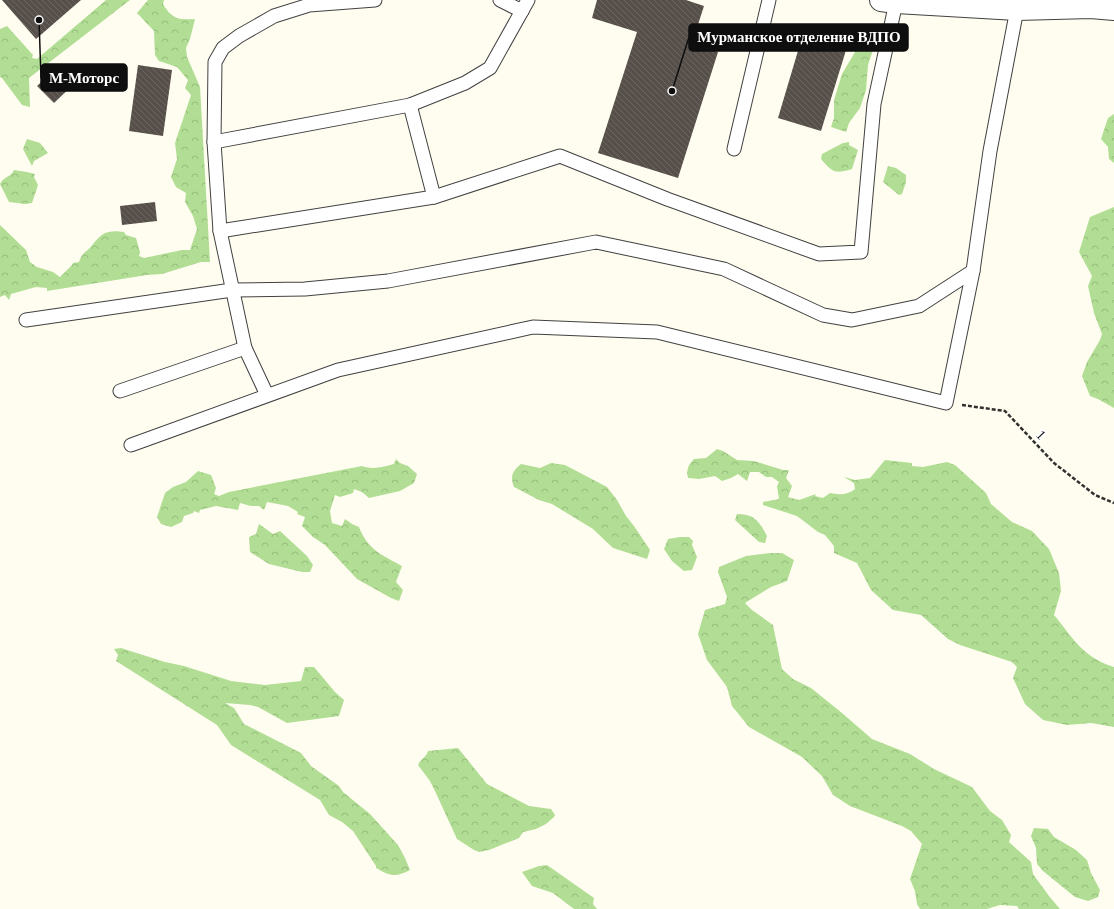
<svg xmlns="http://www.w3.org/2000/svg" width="1114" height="909" font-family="'Times New Roman',serif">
  <defs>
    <pattern id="forest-crowns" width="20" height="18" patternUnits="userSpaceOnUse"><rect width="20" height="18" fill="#b1de94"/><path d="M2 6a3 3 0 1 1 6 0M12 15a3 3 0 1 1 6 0" fill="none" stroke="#97bd7e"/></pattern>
    <pattern id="building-back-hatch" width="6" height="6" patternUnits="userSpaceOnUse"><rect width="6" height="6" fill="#57504a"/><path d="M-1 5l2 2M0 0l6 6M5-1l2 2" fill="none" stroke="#6a6560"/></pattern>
  </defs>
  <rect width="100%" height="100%" fill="#fffdef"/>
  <g fill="url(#forest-crowns)">
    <polygon points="106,0 130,0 29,78 30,107 22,105 2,78 0,77 0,29 7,26 33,55 32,58 37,59"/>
    <path d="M 148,0 L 164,0 L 163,4 C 172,19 178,20 195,19 L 190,39 L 186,48 L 187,57 L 200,87 L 210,262 L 201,262 L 162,274 L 147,275 L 47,291 L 47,288 L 36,287 L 11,294 L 9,300 L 5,295 L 0,297 L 0,225 L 26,250 L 30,262 L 37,267 L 53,272 L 60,277 L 72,265 L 73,263 L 79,262 C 83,250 87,253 93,244 C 103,232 108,230 124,232 L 126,235 L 136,238 L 140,252 L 139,256 L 144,258 L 182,250 L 190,250 L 197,229 L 193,216 L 185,202 L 186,193 L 176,187 L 171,177 L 177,159 L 175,143 L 191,95 L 185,88 L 188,80 L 177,67 L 159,61 L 155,55 L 154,31 L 137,13 Z"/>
    <polygon points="863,28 870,33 876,41 868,65 866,90 860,108 849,123 846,132 831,127 834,118 834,100 842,74 855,52 859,42 856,31"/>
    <polygon points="1114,114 1114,163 1109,159 1108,147 1101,139 1108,118"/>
    <polygon points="27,139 40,143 48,153 34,161 32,166 23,149"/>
    <path d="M 849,142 L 849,145 L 858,150 L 852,169 C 835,174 833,173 821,159 L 822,154 L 843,143 Z"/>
    <polygon points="888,166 896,168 906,175 906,182 902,194 899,195 883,182"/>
    <path d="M 14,170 L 27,172 L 35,174 L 34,177 L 38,185 L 32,203 L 25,204 L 9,202 L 0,184 C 3,177 11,177 14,170 Z"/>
    <polygon points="1114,207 1114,408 1098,399 1090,396 1082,376 1087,362 1100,340 1102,334 1094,313 1088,286 1092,276 1079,252 1090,217"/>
    <path d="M 717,449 L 723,451 L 737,460 L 754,461 L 783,470 L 789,470 L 786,478 L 792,486 L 788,497 L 799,500 L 816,494 L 815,496 L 823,498 L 830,493 C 839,495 848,495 855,489 L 854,483 L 844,477 L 855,480 L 870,478 L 885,460 L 912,463 L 912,466 L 923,467 L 947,462 L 955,465 L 986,493 L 991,504 L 1012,522 L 1032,531 L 1049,549 L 1059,573 L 1061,591 L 1054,615 C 1075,640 1081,656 1114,667 L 1114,727 L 1091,723 L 1067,725 L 1043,720 L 1025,704 L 1013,678 L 1017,667 L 1012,662 L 960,645 L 948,639 L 921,615 L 893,610 L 871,590 L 857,563 L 834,553 L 834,546 L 825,535 L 818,532 L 797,516 L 763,505 L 763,502 L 779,499 L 777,486 L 779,482 L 772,477 L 766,477 L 759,472 L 750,472 L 747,481 L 738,474 L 731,478 L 722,481 L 715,476 L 699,479 L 688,478 C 686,470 688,465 694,459 L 706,458 Z"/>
    <path d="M 396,459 L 400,463 L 408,466 L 417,474 L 414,483 L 400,491 L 369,498 L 362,492 L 354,489 L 353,493 L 340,497 L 335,495 L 330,511 L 332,523 L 342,526 L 345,519 L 352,524 L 359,527 C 367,549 382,555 402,566 L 396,582 L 403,590 L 399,601 L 391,598 L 357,579 L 325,545 L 313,537 L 302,526 L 305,517 L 297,514 L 298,512 L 288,506 L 267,502 L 264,510 L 259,506 L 251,506 L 240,503 L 238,510 L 216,506 L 200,510 L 199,513 L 194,511 L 193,513 L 184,516 L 182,522 L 171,527 L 161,524 L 157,517 L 165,493 L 173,487 L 186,482 L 198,471 L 211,475 L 216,488 L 214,494 L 219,496 L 229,492 L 362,466 C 374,470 382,467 394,464 Z"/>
    <path d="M 551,463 L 565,465 L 607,487 L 617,500 L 626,516 L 634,526 L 650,550 L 647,559 L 613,548 L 593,529 L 552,504 L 539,500 L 514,487 C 510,477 512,471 521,464 L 540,468 Z"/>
    <path d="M 737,514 C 754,514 759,521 767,536 L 765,543 L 759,542 L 735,520 Z"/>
    <polygon points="259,524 273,534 280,531 307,556 313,565 310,572 302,572 269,564 250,552 249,537 256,534"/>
    <polygon points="680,537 689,537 693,541 692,545 697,557 692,570 684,571 672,561 664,549 668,539"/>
    <polygon points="770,553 782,553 794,560 787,581 771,587 745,603 752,610 773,625 782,669 793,679 811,688 842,713 872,739 910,754 934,769 972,787 990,811 1002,820 1011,835 1009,842 1031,862 1033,874 1049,896 1060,909 1019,909 1017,906 1000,905 987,909 920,909 917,904 915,891 910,879 922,844 911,831 902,826 850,806 833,795 822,776 802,757 749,727 732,706 727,687 707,660 698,634 705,610 725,604 727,597 718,572 719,567 746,556"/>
    <path d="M 121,648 L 165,662 L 184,666 L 231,681 L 265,685 L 301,681 L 305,667 L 314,667 L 335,692 L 344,700 L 339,716 L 287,723 L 258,707 L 250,705 L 225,703 L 234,708 L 244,724 L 301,753 L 311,766 L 339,786 L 343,792 L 370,814 L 398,845 L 405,858 L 410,870 C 395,878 390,876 376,868 L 376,866 L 353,831 L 342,822 L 329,815 L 320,800 L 231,745 L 217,725 L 116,661 L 118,655 L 114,649 Z"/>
    <path d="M 458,748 L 487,784 L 529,806 L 551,809 L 555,815 L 554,817 L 546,824 L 536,829 L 523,832 L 519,838 L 489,850 L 479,852 L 474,850 L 457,839 L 435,791 L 430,781 L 418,765 C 421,758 426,758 428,751 Z"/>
    <polygon points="1034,828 1048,829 1054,837 1076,850 1087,860 1091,873 1100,890 1098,897 1088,901 1075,897 1043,871 1037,864 1036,848 1031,836"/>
    <polygon points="547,865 594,898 593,904 597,909 574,909 553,893 532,886 522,872 539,866"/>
  </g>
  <g fill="url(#building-back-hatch)">
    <polygon points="2,0 81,0 36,39"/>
    <polygon points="597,0 686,0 704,6 692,43 718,52 678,178 598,153 637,32 592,18"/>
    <polygon points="803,34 847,47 821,131 778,118"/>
    <polygon points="59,65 76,82 54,103 37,86"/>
    <polygon points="138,65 172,70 163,136 129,131"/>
    <polygon points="155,202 157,221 122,225 120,206"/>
  </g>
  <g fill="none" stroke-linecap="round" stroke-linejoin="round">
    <g stroke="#414141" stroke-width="15">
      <g id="service">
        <polyline points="500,0 522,11"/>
        <polyline points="410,105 434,197"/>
        <polyline points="214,142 410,105 465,83 490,68 528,0"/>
        <polyline points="734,149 769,0"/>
        <polyline points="220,231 434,197 560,156 667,199 819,254 861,252 874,104 896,2"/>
        <polyline points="26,320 232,290 305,289 388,281 596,242 724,269 823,315 852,320 919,306 973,271"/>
        <polyline points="120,391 245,348"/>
        <polyline points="267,395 245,348 220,231 214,142 215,62 223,48 239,36 274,16 309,5 375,0"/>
        <polyline points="131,445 338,370 533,327 657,332 946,403 973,271 990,151 1017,9"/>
      </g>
    </g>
    <g stroke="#414141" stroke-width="24">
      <polyline id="minor" points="881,0 896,2 1017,9 1091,7 1114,9"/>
    </g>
    <polyline stroke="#303030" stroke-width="2.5" stroke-dasharray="4 2" stroke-linecap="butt" points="962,405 1005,411 1054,463 1095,495 1114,503"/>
    <use href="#service" stroke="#fff" stroke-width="13"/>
    <use href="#minor" stroke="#fff" stroke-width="22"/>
  </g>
  <g text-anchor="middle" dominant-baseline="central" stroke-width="4" stroke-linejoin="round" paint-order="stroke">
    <g font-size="14" fill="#0e0e0e" stroke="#fff">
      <text transform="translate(1041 435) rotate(47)">1</text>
    </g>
  </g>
  <path fill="none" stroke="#0e0e0e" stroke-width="1.5" d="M672 91L689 37M39 20L41 78"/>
  <g fill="#0e0e0e" stroke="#fff" stroke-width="1.5">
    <circle cx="672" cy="91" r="4"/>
    <circle cx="39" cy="20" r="4"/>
  </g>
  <g fill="#0e0e0e" stroke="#0e0e0e" stroke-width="1.5">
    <rect x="689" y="24" width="219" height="27" rx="4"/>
    <rect x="41" y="64" width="86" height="27" rx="4"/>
  </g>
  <g font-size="15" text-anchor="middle" font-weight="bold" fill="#fff">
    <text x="799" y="42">Мурманское отделение ВДПО</text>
    <text x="84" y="83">М-Моторс</text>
  </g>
</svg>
